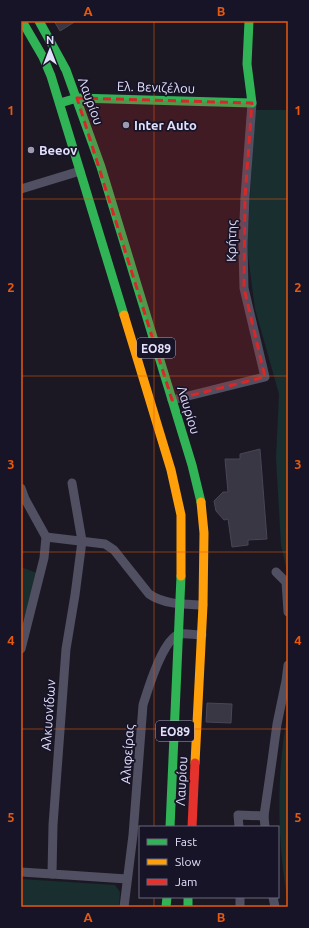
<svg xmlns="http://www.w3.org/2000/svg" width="309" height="928" font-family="Ubuntu,sans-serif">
  <rect width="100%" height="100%" fill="#1b1824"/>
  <g fill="#182e2f">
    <polygon points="255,110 288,110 288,576 281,545 276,458 279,394 255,309 247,248"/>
    <polygon points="21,567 37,573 21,628"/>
    <path d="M 288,711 L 288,904 C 286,889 283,874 282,859 C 277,810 279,759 288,711 Z"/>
    <polygon points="21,879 115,885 120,892 119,907 21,907"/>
  </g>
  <g fill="#3a3745" stroke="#484555">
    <polygon points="54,21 76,21 60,31"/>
    <polygon points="260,449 267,539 248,540 248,545 232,547 228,519 224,520 216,511 214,501 223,492 228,492 225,459 240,459 240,454"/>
    <polygon points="207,703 232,704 231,723 206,722"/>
  </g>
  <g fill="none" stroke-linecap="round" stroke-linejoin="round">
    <g stroke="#514f62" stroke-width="9">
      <polyline points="21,189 80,171"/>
      <polyline points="172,400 265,377 244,288 243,246 245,197 252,103"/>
      <polyline points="72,483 82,541 75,595 66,649 53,825 52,874 127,879"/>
      <polyline points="21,488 25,499 46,537 44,558 21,649"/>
      <path d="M 46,537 L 105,544 L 114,550 L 149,594 C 165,605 185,604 203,605"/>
      <polyline points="276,572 286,582 288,612"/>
      <polyline points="239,827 238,815 264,816"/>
      <polyline points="265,827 264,816 272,761 277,724 286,681 288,665"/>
      <polyline points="21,872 52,874"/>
      <polyline points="240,897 240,907"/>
      <polyline points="273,897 275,907"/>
      <path d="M 124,907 L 133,835 L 143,705 C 148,689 163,638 180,634 C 186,633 195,635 202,635"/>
    </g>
    <g stroke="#30b455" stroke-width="9">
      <polyline points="22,21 43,57 51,76 124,315"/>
      <polyline points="39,21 66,70 101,167 192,465 201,502"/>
      <polyline points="60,103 77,98 252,103 247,64 249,21"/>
      <polyline points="170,827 181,576"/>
      <polyline points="188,897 188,907"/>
      <polyline points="166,907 167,897"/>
    </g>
    <g stroke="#ff9f0a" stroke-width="9">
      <polyline points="124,315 171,470 181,515 181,576"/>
      <polyline points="195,763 203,605 204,533 201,502"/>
    </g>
    <polyline stroke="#e5322d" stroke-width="9" points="192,827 195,763"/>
  </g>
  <path fill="#d62828" fill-opacity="0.2" stroke="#d62828" stroke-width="3" stroke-dasharray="8 5" stroke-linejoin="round" d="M 77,98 L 252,103 L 245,197 L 244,288 L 265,377 L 172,400 Z"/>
  <path fill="none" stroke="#e8590c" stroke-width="1" stroke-opacity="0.55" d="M 154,21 L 154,827M 21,199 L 288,199M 21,376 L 288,376M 21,552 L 288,552M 21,729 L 288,729M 154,897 L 154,907"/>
  <g fill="#9d9ab0" stroke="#181428" stroke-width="1.5">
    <circle cx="126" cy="125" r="4"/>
    <circle cx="31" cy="150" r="4"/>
  </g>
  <g text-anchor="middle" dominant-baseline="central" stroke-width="3.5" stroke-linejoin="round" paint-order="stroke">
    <g fill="#181428" stroke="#a6a3bc" stroke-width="1">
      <rect x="137" y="338" width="38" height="20" rx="3"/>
      <rect x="156" y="721" width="38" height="20" rx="3"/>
    </g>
    <g font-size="12" font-weight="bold" fill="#e3e0fb">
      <text x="156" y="348">ΕΟ89</text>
      <text x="175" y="731">ΕΟ89</text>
    </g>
    <g font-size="13" fill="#e3e0fb" stroke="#181428">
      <text transform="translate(156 87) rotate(2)">Ελ. Βενιζέλου</text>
      <text transform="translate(91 101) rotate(70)">Λαυρίου</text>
      <text transform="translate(231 241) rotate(-89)">Κρήτης</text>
      <text transform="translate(189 410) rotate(73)">Λαυρίου</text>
      <text transform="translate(48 715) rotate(-86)">Αλκυονίδων</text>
      <text transform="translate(127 754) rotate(-86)">Αλιφείρας</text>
      <text transform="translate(181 781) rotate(-87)">Λαυρίου</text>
    </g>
    <g font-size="13" font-weight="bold" fill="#e3e0fb" stroke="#181428" text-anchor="start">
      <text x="134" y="125">Inter Auto</text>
      <text x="39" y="150">Beeov</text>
    </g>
  </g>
  <rect width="309" height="928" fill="none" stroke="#181428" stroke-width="44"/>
  <rect x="139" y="826" width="140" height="72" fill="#181428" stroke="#69667c"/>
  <rect x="147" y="839" width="20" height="6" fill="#30b455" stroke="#69667c"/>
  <text x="175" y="846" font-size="12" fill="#e3e0fb">Fast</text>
  <rect x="147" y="859" width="20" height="6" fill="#ff9f0a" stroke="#69667c"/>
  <text x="175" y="866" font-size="12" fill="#e3e0fb">Slow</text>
  <rect x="147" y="879" width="20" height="6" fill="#e5322d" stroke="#69667c"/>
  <text x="175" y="886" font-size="12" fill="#e3e0fb">Jam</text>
  <g transform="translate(50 50)" stroke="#181428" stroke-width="3" paint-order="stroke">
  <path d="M0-3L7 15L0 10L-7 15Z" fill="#e3e0fb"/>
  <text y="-6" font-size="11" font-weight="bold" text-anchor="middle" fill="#e3e0fb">N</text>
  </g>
  <rect x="22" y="22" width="265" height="884" fill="none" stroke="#e8590c" stroke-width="1.5"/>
  <g font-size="13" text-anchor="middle" font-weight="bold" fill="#e8590c">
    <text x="88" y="16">A</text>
    <text x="221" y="16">B</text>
    <text x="11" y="115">1</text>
    <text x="298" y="115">1</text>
    <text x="11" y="292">2</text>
    <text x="298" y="292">2</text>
    <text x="11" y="469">3</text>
    <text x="298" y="469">3</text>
    <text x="11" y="645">4</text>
    <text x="298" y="645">4</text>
    <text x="11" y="822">5</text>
    <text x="298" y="822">5</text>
    <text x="88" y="922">A</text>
    <text x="221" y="922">B</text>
  </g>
</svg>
